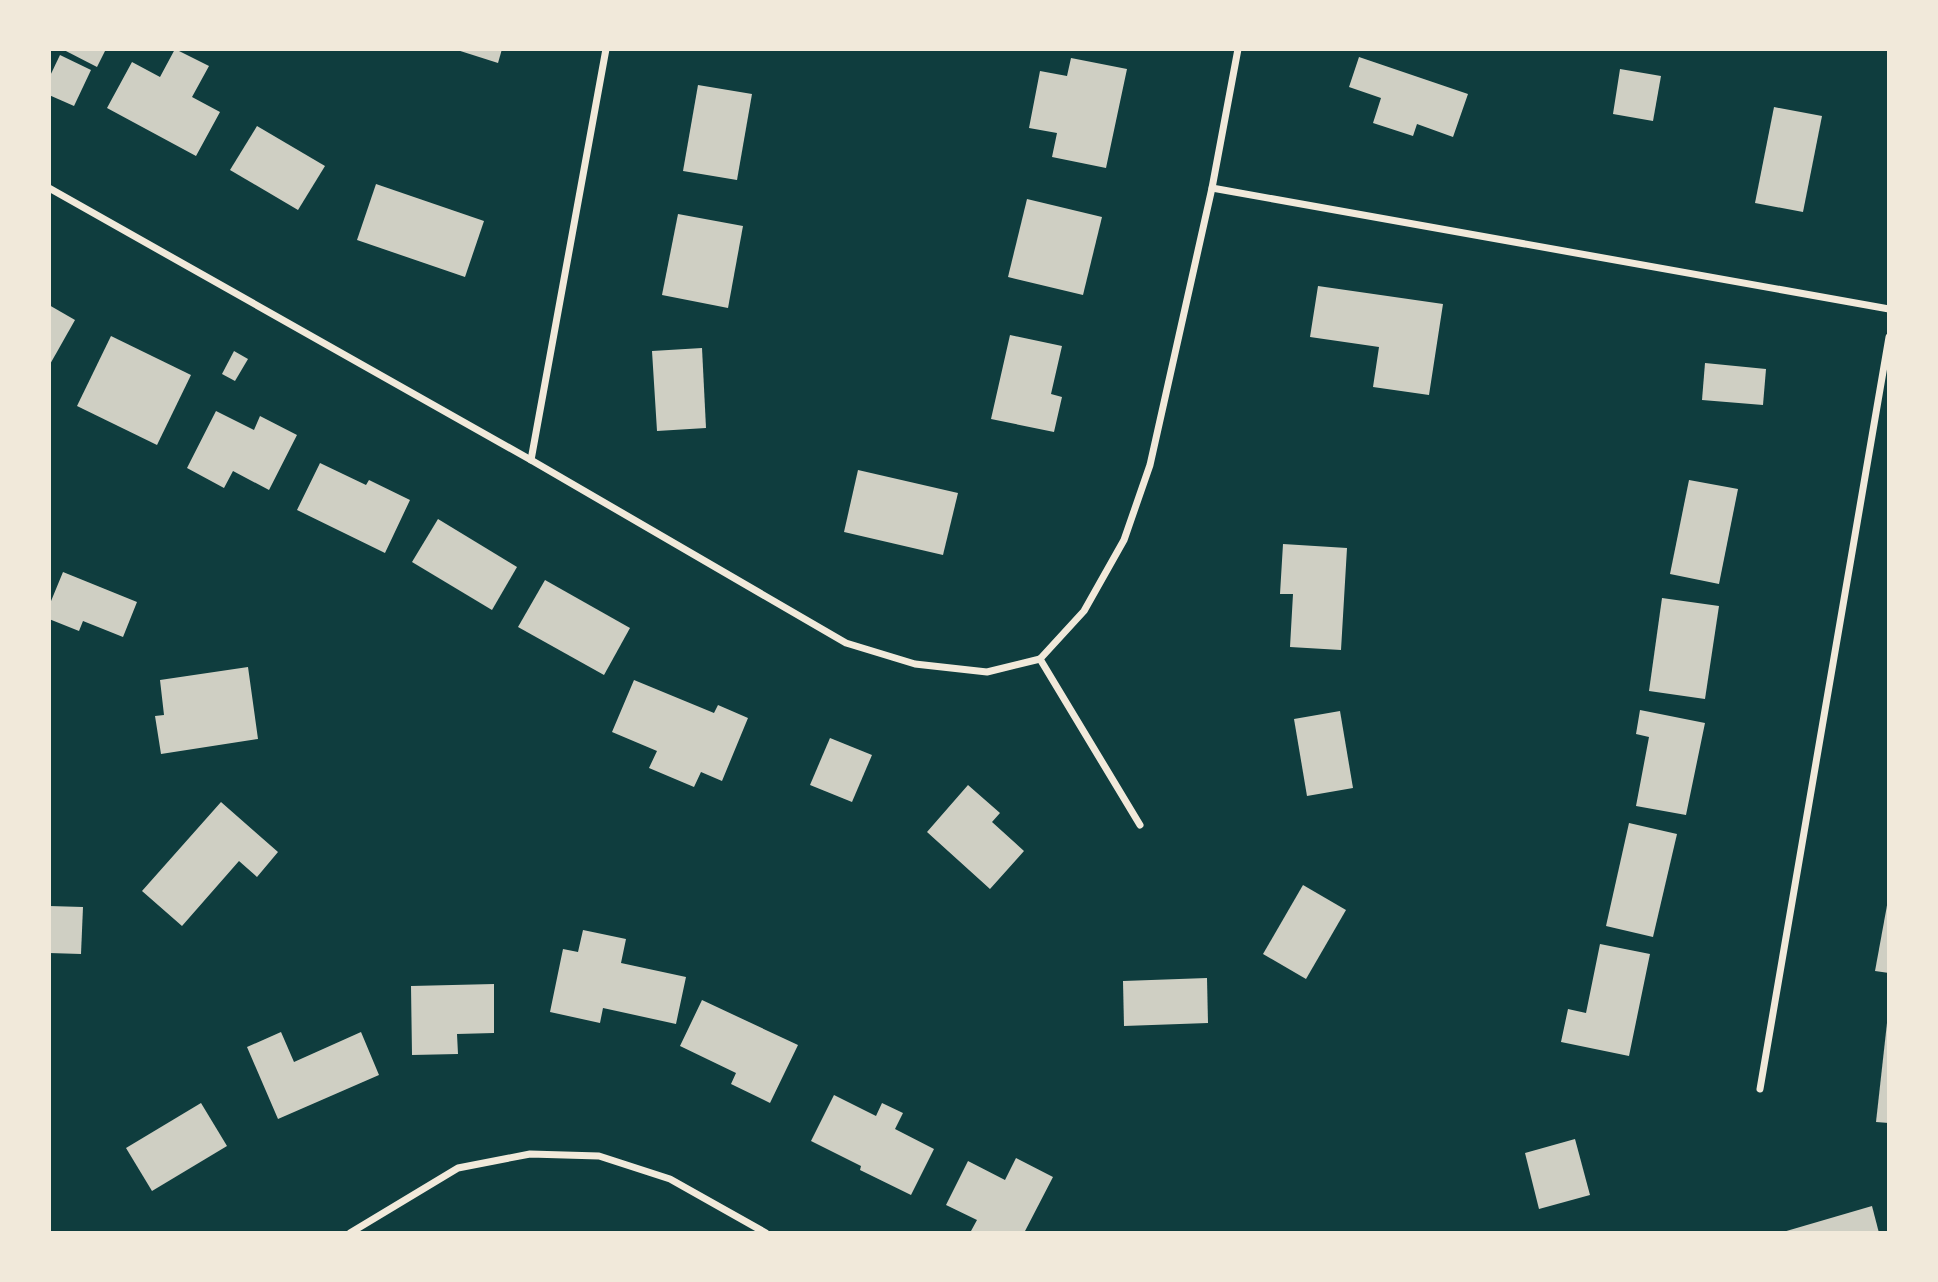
<svg xmlns="http://www.w3.org/2000/svg" width="1938" height="1282" font-family="Arial,sans-serif">
  <rect width="100%" height="100%" fill="#0f3d3e"/>
  <g fill="#cfcfc3">
    <polygon points="62,49 106,49 97,67"/>
    <polygon points="175,49 209,66 192,97 220,112 196,156 107,108 132,62 160,77"/>
    <polygon points="454,49 502,49 498,63"/>
    <polygon points="60,55 91,70 74,106 49,95 49,78"/>
    <polygon points="1359,57 1468,94 1453,137 1417,124 1413,136 1373,123 1381,98 1349,87"/>
    <polygon points="1071,58 1127,69 1106,168 1052,157 1057,133 1029,128 1040,71 1067,76"/>
    <polygon points="1620,69 1661,76 1653,121 1613,114"/>
    <polygon points="698,85 752,94 737,180 683,171"/>
    <polygon points="1774,107 1822,116 1803,212 1755,203"/>
    <polygon points="257,126 325,166 298,210 230,170"/>
    <polygon points="376,184 484,221 465,277 357,240"/>
    <polygon points="1027,199 1102,217 1083,295 1008,277"/>
    <polygon points="678,214 743,226 728,308 662,295"/>
    <polygon points="1318,286 1443,304 1429,395 1373,387 1379,347 1310,337"/>
    <polygon points="49,305 75,320 49,366"/>
    <polygon points="1010,335 1062,346 1051,394 1062,397 1054,432 991,419"/>
    <polygon points="111,336 191,375 157,445 77,406"/>
    <polygon points="702,348 706,428 657,431 652,351"/>
    <polygon points="234,351 248,359 235,381 222,374"/>
    <polygon points="1705,363 1766,369 1763,405 1702,400"/>
    <polygon points="216,411 254,430 260,416 297,435 269,490 233,471 224,488 187,468"/>
    <polygon points="320,463 366,485 369,480 410,500 385,553 297,510"/>
    <polygon points="858,470 958,493 943,555 844,532"/>
    <polygon points="1689,480 1738,489 1719,584 1670,574"/>
    <polygon points="438,519 517,567 492,610 412,562"/>
    <polygon points="1283,544 1347,548 1341,650 1290,647 1293,594 1280,594"/>
    <polygon points="63,572 137,602 123,637 83,621 79,631 49,619 49,606"/>
    <polygon points="545,580 630,628 604,675 518,627"/>
    <polygon points="1662,598 1719,606 1705,699 1649,691"/>
    <polygon points="248,667 258,739 161,754 155,716 164,715 160,680"/>
    <polygon points="634,680 714,713 718,705 748,718 722,781 701,772 694,787 649,768 657,751 612,732"/>
    <polygon points="1640,710 1705,723 1686,815 1636,806 1649,737 1636,734"/>
    <polygon points="1340,711 1353,788 1307,796 1294,719"/>
    <polygon points="830,738 872,755 852,802 810,785"/>
    <polygon points="968,785 1000,813 992,822 1024,851 990,889 927,832"/>
    <polygon points="221,802 278,852 257,877 239,861 182,926 142,891"/>
    <polygon points="1629,823 1677,834 1653,937 1606,926"/>
    <polygon points="1303,885 1346,910 1306,979 1263,954"/>
    <polygon points="1888,900 1889,900 1889,973 1875,971"/>
    <polygon points="49,906 83,907 81,954 49,953"/>
    <polygon points="583,930 626,939 621,963 686,977 676,1024 603,1008 600,1023 550,1012 563,949 578,952"/>
    <polygon points="1600,944 1650,954 1629,1056 1561,1042 1568,1009 1586,1013"/>
    <polygon points="1207,978 1208,1023 1124,1026 1123,981"/>
    <polygon points="494,984 494,1033 457,1034 458,1054 412,1055 411,986"/>
    <polygon points="702,1000 798,1045 770,1103 731,1084 736,1073 680,1046"/>
    <polygon points="1887,1023 1889,1023 1889,1123 1876,1122"/>
    <polygon points="281,1032 294,1062 361,1032 379,1075 278,1119 247,1047"/>
    <polygon points="834,1095 876,1116 882,1103 903,1113 895,1129 934,1149 911,1195 860,1170 861,1166 811,1141"/>
    <polygon points="201,1103 227,1146 152,1191 126,1148"/>
    <polygon points="1575,1139 1590,1195 1539,1209 1525,1153"/>
    <polygon points="1016,1158 1053,1177 1024,1233 971,1231 977,1220 946,1205 968,1161 1005,1180"/>
    <polygon points="1872,1206 1879,1233 1783,1233 1783,1232"/>
  </g>
  <g fill="none" stroke-linecap="round" stroke-linejoin="round">
    <g stroke="#f1e9da" stroke-width="7">
      <polyline points="49,188 531,460 846,643 915,664 987,672 1040,659"/>
      <polyline points="1212,188 1889,309"/>
      <polyline points="531,460 606,49"/>
      <polyline points="1040,659 1084,611 1124,540 1150,465 1212,188 1238,49"/>
      <polyline points="1040,659 1140,825"/>
      <polyline points="1760,1089 1889,337"/>
      <polyline points="350,1233 458,1168 530,1154 599,1156 670,1179 766,1233"/>
    </g>
  </g>
  <rect width="1938" height="1282" fill="none" stroke="#f1e9da" stroke-width="102"/>
</svg>
